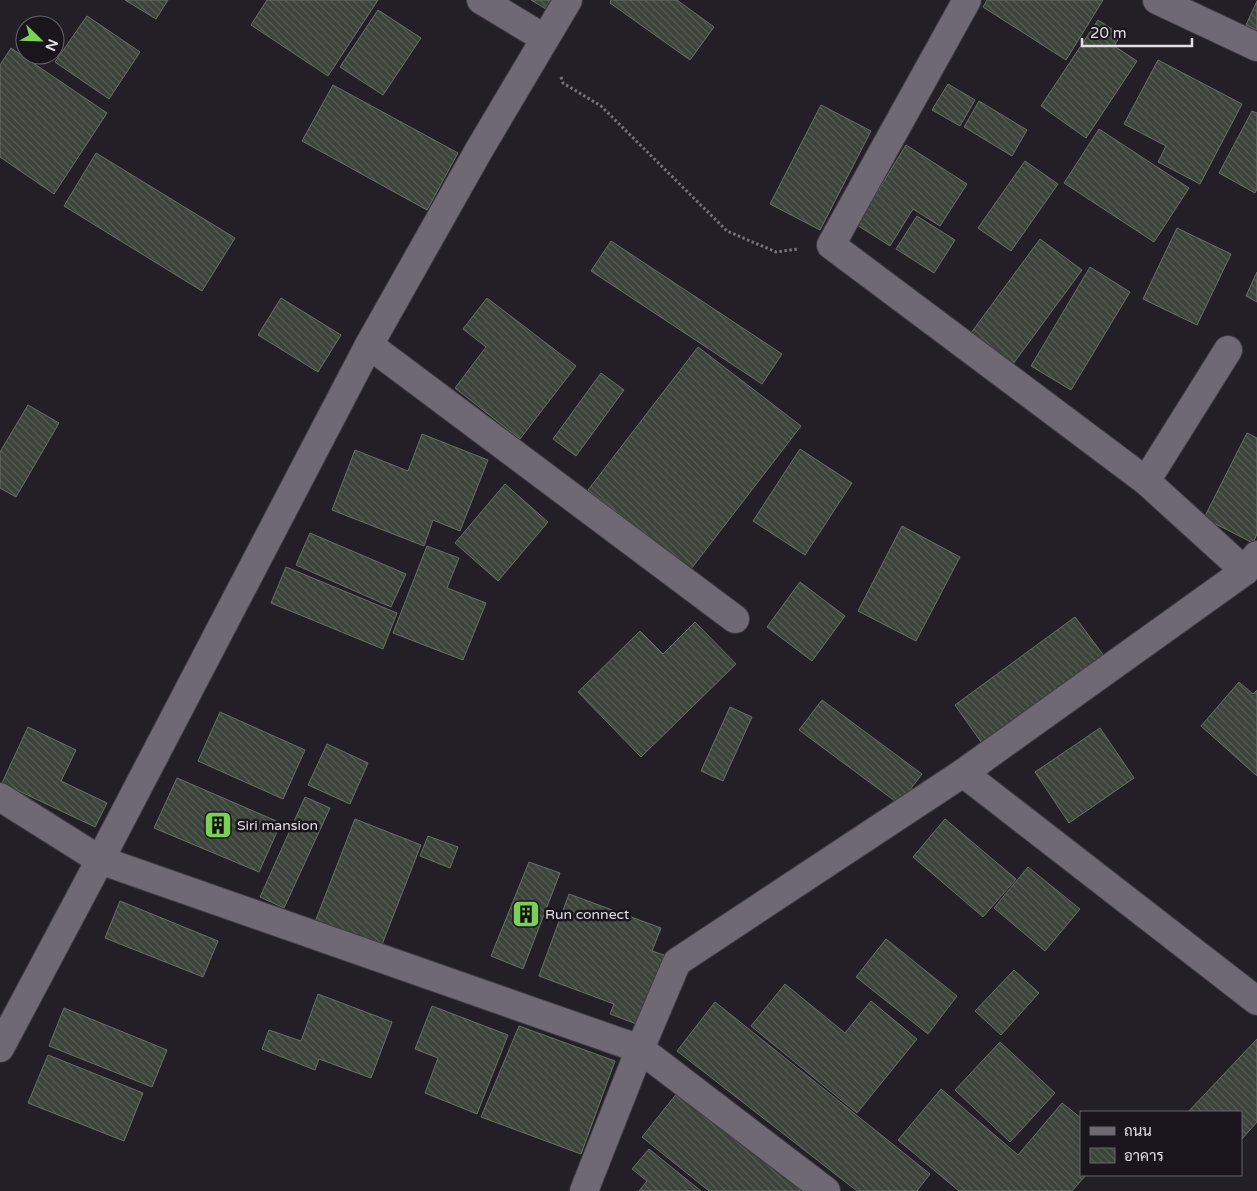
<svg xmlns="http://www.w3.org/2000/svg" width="1257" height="1191" font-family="'Varela Round',Sarabun,sans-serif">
  <defs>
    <pattern id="building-back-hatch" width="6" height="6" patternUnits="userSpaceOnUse" patternTransform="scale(1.25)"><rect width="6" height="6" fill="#3c433a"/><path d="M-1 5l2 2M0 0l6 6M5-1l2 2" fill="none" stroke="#585e56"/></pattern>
  </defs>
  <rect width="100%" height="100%" fill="#231f27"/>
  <g fill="url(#building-back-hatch)" stroke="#697066">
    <polygon points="125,0 168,0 156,19"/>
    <polygon points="267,0 378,0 328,76 251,25"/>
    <polygon points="531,0 552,0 546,9"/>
    <polygon points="611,0 677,0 714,27 690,60 610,3"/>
    <polygon points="987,0 1103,0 1066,60 983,7"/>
    <polygon points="1257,1 1257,30 1246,25"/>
    <polygon points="378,10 421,38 383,95 340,67"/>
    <polygon points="87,16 140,52 109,99 55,62"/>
    <polygon points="1098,20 1121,35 1114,46 1137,61 1086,138 1041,106"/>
    <polygon points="11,48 107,113 54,194 0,157 0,65"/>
    <polygon points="1158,60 1242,104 1200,184 1158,162 1166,146 1124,124"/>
    <polygon points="948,84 975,100 960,126 932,110"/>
    <polygon points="333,85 458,153 427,210 302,141"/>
    <polygon points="979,101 1027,130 1012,156 964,127"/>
    <polygon points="821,105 871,131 820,230 770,204"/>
    <polygon points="1252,111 1257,113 1257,189 1255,193 1219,173"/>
    <polygon points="1099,129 1189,188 1154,242 1064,183"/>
    <polygon points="906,145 967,184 940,226 913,209 890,246 857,225"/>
    <polygon points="96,153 235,238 202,291 64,206"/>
    <polygon points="1025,161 1058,184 1011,251 978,228"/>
    <polygon points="917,216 955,240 934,273 896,249"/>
    <polygon points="1177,228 1231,254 1197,325 1143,299"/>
    <polygon points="1040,239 1082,270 1013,364 971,333"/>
    <polygon points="611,241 782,354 762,384 591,271"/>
    <polygon points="1090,267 1130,292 1071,390 1031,366"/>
    <polygon points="1257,272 1257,302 1246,296"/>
    <polygon points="281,298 341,335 318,372 258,335"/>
    <polygon points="487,298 576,366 520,439 455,388 486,347 463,329"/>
    <polygon points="698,347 801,426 691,569 588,490"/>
    <polygon points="601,373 624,390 576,456 553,439"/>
    <polygon points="28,405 59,423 16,497 0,488 0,452"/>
    <polygon points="1247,433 1257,438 1257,534 1253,543 1204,518"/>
    <polygon points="422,434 488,460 460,531 433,520 424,546 332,510 355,450 408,471"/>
    <polygon points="800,449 852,483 805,555 753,521"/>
    <polygon points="505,484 548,522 498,581 455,543"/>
    <polygon points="902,526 960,557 916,641 858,611"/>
    <polygon points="310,533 406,574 391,607 296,565"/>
    <polygon points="427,546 459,558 447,588 486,603 463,660 393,633"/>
    <polygon points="286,567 397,613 383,649 271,603"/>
    <polygon points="800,582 845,616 812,661 767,627"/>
    <polygon points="1075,617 1107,660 986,749 955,705"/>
    <polygon points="695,622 736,664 641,757 578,692 640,631 663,654"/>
    <polygon points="1239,682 1253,694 1257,690 1257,776 1201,726"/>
    <polygon points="822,700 922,774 899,804 799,730"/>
    <polygon points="730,707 752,717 723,781 701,771"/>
    <polygon points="220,712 305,750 283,799 198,761"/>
    <polygon points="28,727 76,750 61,781 107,803 95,827 2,783"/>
    <polygon points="1100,728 1134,778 1069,823 1035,772"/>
    <polygon points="327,744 368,763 350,804 308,785"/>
    <polygon points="177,778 281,823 259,872 154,828"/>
    <polygon points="305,797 330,808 284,908 260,897"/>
    <polygon points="355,819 421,845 381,947 315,922"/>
    <polygon points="945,819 1016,879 983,917 913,857"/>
    <polygon points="428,836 458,847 450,868 420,856"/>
    <polygon points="529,862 560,873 523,969 491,956"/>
    <polygon points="1028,867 1080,909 1045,951 994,908"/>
    <polygon points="569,894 661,928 652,951 664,955 639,1025 610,1014 614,1004 539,976"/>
    <polygon points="120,901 218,941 203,977 105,938"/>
    <polygon points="886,939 957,996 928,1034 856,977"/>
    <polygon points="1014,970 1039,993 1001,1035 975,1011"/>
    <polygon points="785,984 845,1033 871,1001 917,1039 857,1113 751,1026"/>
    <polygon points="318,994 392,1022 371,1078 319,1059 315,1070 262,1049 269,1030 301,1041"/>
    <polygon points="715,1002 930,1174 917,1191 857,1191 677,1051"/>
    <polygon points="432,1006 508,1035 477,1114 425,1093 438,1058 415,1049"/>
    <polygon points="64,1008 167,1050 152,1087 49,1046"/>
    <polygon points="519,1026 615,1061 581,1154 481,1117"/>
    <polygon points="1257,1039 1257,1122 1241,1140 1241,1112 1188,1112"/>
    <polygon points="1000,1042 1055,1093 1010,1142 955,1090"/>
    <polygon points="48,1055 143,1093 124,1141 28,1103"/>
    <polygon points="682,1087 810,1191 709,1191 642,1137"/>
    <polygon points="941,1089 1018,1155 1062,1103 1081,1118 1081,1175 1086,1175 1072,1191 959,1191 898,1140"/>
    <polygon points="649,1149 701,1191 639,1191 647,1181 632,1169"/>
  </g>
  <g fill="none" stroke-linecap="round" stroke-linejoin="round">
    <g stroke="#3f3b43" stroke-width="30">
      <g id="minor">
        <polyline points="481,0 544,38"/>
        <polyline points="967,0 831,245 1146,481 1245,571"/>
        <polyline points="1157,0 1257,47"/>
        <polyline points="369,345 735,619"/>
        <polyline points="1146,481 1228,350"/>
        <polyline points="963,773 1257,1001"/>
        <polyline points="0,797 100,860 640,1049 826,1191"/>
        <polyline points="0,1048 100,860 369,345 479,150 568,0"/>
        <polyline points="584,1191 640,1049 677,962 963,773 1245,571 1257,555"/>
      </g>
    </g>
    <polyline stroke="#757279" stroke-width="3" stroke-dasharray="2.5 2.5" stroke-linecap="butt" points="561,77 563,83 601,106 727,231 776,252 798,249"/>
    <use href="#minor" stroke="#6f6974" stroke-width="28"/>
  </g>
  <defs>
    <g id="building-square" transform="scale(1.4375)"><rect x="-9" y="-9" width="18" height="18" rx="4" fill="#7ad157" stroke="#1a151d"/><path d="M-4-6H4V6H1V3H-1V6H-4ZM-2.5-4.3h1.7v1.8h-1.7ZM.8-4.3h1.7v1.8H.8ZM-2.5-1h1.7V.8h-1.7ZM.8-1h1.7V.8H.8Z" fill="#111"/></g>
  </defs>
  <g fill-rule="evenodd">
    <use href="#building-square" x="218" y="825"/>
    <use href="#building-square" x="526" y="914"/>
  </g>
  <g text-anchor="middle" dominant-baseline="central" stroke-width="5" stroke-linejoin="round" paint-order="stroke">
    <g font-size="14" fill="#e1dee4" stroke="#1a151d" text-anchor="start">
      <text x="237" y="825">Siri mansion</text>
      <text x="545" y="914">Run connect</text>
    </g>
  </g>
  <rect x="1080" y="1111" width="162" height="65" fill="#1a151d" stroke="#6a656d"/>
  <rect x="1090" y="1127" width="25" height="8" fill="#6f6974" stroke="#6a656d"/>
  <text x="1124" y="1136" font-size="15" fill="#e1dee4">ถนน</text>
  <rect x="1090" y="1148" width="25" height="15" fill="url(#building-back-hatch)" stroke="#6a656d"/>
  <text x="1124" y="1161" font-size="15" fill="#e1dee4">อาคาร</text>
  <g transform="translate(40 40) rotate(113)"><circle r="24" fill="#1a151d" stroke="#6a656d"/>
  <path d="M0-4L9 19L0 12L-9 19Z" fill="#7ad157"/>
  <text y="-8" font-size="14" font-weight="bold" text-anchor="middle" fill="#e1dee4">N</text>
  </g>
  <path d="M1082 38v8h110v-8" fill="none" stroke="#e1dee4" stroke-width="2.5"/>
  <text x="1090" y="38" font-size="15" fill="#e1dee4" stroke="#1a151d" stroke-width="4" paint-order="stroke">20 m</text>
</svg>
